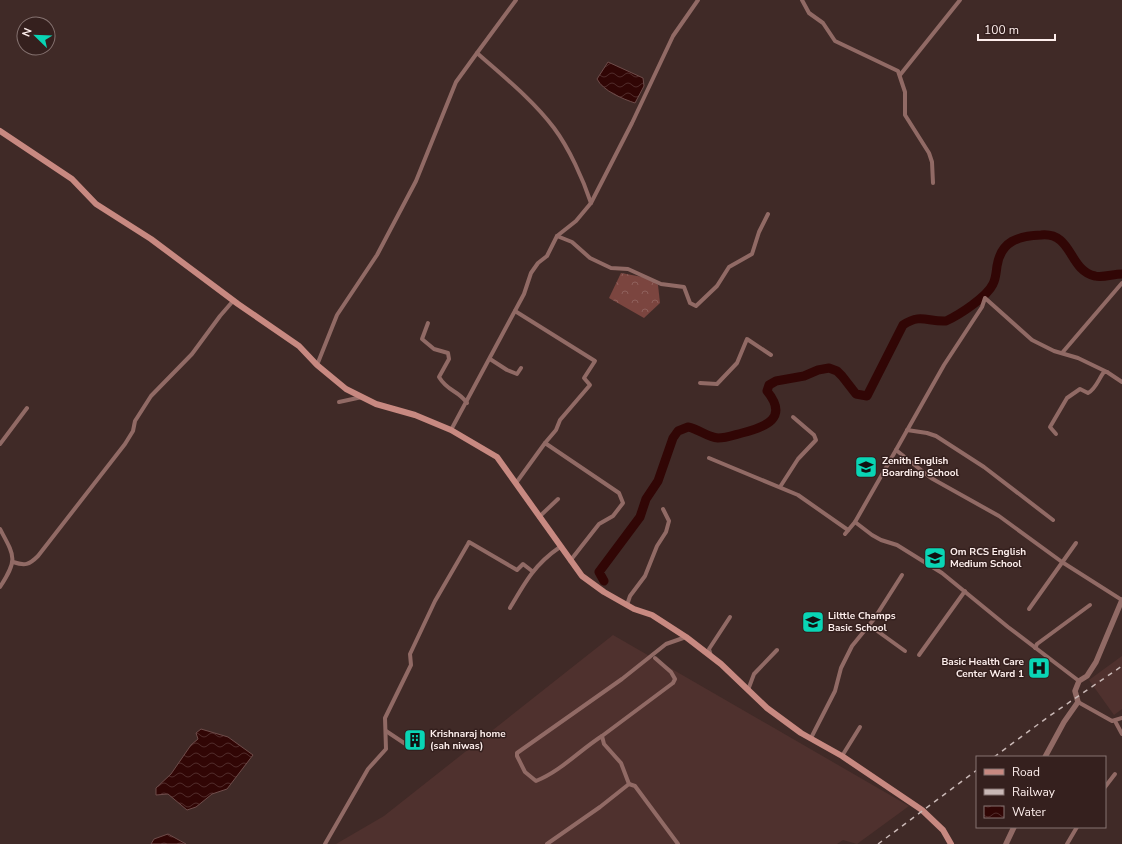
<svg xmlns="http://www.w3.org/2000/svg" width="1122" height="844" font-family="'Nunito Sans',sans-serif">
  <defs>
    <pattern id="forest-crowns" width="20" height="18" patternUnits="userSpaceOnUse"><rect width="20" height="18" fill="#7b453f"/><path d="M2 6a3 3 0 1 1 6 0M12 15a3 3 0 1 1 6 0" fill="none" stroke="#8f605b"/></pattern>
    <pattern id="water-waves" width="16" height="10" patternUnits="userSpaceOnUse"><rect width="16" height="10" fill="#310605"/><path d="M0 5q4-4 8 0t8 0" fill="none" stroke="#502b2a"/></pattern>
  </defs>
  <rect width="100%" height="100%" fill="#402a27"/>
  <g fill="#4f312e">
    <polygon points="613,635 909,806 857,844 843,840 837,844 336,844 384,816"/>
    <polygon points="1122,656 1122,709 1114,715 1089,680"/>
  </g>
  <polygon fill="url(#forest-crowns)" points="621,273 648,278 658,285 660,303 644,318 609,298"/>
  <g fill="url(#water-waves)" stroke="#6e4c4a">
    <path d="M 608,62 L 643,78 L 644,86 L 635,103 C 623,99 603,91 597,79 Z"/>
    <polygon points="201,729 228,737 253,755 227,789 212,794 196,807 187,810 168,794 156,795 156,788 171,774 191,745 198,739 196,733"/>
    <polygon points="168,834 186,844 151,844 154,839"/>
  </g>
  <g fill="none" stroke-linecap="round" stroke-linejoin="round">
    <path stroke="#310605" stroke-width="9" d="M 604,581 L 599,572 L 640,517 L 646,499 L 658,481 L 673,438 L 678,431 L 688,427 C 699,429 707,437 718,438 C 726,438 734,435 742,433 C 766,427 789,418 767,391 L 769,385 L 776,381 L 804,376 L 818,370 L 829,368 L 837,371 L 842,376 L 856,394 L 867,396 L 903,325 C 921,313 927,322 946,321 C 959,315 987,297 993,284 C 996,278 996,273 997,266 C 1001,241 1018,236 1041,235 C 1073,232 1068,270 1095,276 C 1103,278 1113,274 1122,274"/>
    <g stroke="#916a65" stroke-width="4">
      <path d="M 516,0 L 477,53 C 503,76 533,100 554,128 C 569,148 583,179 591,203"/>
      <polyline points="802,0 809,13 823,23 835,41 898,71 905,92 905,115 929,153 932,162 933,183"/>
      <polyline points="900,75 960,0"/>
      <polyline points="557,236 572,242 590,258 611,268 628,269 661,284 684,287 690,303 696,306 717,286 729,267 752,254 759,232 768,214"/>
      <polyline points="515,311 595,361 584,378 590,385 560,420 556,430 545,443"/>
      <path d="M 428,323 L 422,339 L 434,349 L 448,353 L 449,359 L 439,377 C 448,392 458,390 467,403"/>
      <polyline points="1062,353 1122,283"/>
      <polyline points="490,359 507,370 517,374 521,368"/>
      <polyline points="317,365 337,315 377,255 416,181 456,82 477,53"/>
      <polyline points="700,383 717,384 737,363 747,339 771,355"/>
      <polyline points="339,402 362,397"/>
      <polyline points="451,430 524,294 531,273 538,263 547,256 557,236 576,221 591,203 632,123 673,36 698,0"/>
      <polyline points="907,430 927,433 936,436 984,467 1053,520"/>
      <path d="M 1056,434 L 1050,427 L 1067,398 L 1080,389 L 1088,393 C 1096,389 1099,378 1104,372 L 1107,372"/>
      <polyline points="0,444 27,408"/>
      <polyline points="709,458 798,495 848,530"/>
      <polyline points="516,483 545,443 619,493 623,503 613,516 599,524 570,561"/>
      <polyline points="780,487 798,459 816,440 814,435 793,417"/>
      <polyline points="539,517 558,499"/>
      <polyline points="855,522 872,535 881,540 897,545 942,573 1008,627 1079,681"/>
      <path d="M 0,529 C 15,557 18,559 0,587"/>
      <polyline points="845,534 855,522 896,450"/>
      <path d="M 13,562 C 25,566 29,565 38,556 L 125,444 L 133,431 L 135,421 L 151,396 L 192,354 L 220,316 L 233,301"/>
      <polyline points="1122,600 1062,562 999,516 931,478 896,450 944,365 982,307 985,298 1032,340 1054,351 1078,358 1107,372 1122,382"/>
      <polyline points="627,605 630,596 645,576 657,546 666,532 669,521 663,509"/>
      <path d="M 510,608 C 525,582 535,564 560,547"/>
      <polyline points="1029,609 1076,543"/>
      <polyline points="869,625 905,651"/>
      <polyline points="1035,648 1037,644 1090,605"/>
      <polyline points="919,655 965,591"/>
      <polyline points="711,656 709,649 730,617"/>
      <polyline points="748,690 754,674 777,650"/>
      <polyline points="1078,702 1112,721 1122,718"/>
      <polyline points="1115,721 1122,734"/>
      <polyline points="386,731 413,749"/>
      <path d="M 602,736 C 580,750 561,771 536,781 L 525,772 L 517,756 L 517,753 L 622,679 L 666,644 L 686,637"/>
      <polyline points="811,738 835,691 841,668 852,646 874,619 902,575"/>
      <polyline points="842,756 860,727"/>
      <polyline points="629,784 621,763 604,744 602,736 673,683 675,679 671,672 655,658"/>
      <polyline points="1105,787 1115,774"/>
      <polyline points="325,844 368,769 386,749 385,718 411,665 410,654 435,601 468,544 469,542 517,570 523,564 532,571"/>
      <polyline points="547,844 600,807 629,784 635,786 678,844"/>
      <polyline points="1067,844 1077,827"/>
    </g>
    <g stroke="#916a65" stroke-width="5.5">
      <polyline points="1045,757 1064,722 1078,702 1075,691 1079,681 1087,676 1096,662 1122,600"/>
      <polyline points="1006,844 1014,827"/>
    </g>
    <polyline stroke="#c88981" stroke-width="6" points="0,131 72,179 96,204 151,239 238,304 299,346 317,365 346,389 376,404 415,415 451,430 497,457 582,576 604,592 634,609 652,615 686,637 721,664 767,708 801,733 842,756 922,810 943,830 951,844"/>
    <g stroke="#c9b8b6" stroke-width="1.5" stroke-dasharray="5 5" stroke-linecap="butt">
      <polyline points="994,757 1048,717 1122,666"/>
      <polyline points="878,844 977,770"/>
    </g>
  </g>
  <defs>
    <g id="school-square" transform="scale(1.15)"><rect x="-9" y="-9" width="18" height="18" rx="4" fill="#09d5b5" stroke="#35201e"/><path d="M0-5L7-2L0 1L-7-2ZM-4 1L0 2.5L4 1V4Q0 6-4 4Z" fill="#111"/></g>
    <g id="hospital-square" transform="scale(1.15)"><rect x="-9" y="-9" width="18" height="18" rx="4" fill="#09d5b5" stroke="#35201e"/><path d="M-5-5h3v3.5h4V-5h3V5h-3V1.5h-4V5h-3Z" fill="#111"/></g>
    <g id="building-square" transform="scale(1.15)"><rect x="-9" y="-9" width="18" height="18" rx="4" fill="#09d5b5" stroke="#35201e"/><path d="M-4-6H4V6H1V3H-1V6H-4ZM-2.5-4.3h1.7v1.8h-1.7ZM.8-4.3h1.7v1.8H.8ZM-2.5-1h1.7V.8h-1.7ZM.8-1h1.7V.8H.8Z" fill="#111"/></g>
  </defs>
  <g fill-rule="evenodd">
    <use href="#school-square" x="866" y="467"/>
    <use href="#school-square" x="935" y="558"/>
    <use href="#school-square" x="813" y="622"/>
    <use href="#hospital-square" x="1039" y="668"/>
    <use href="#building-square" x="415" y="740"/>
  </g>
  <g text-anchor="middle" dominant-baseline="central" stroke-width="3" stroke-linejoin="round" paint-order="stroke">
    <g font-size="10" font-weight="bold" fill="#fdeeec" stroke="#35201e" text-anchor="start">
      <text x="882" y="461">Zenith English<tspan x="882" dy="12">Boarding School</tspan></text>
      <text x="950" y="552">Om RCS English<tspan x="950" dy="12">Medium School</tspan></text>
      <text x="828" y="616">Lilttle Champs<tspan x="828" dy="12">Basic School</tspan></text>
      <text x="1024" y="662" text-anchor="end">Basic Health Care<tspan x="1024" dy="12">Center Ward 1</tspan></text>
      <text x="430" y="734">Krishnaraj home<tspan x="430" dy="12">(sah niwas)</tspan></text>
    </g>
  </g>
  <rect x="976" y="756" width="130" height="72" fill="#35201e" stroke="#857270"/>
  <rect x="984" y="769" width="20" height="6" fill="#c88981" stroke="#857270"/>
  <text x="1012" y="776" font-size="12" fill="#fdeeec">Road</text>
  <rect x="984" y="789" width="20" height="6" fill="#c9b8b6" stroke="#857270"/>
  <text x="1012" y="796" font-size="12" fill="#fdeeec">Railway</text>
  <rect x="984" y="806" width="20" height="12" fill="url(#water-waves)" stroke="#857270"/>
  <text x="1012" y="816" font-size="12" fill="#fdeeec">Water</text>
  <g transform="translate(36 36) rotate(293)"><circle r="19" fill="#35201e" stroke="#857270"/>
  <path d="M0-3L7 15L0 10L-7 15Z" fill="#09d5b5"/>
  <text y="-6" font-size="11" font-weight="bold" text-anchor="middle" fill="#fdeeec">N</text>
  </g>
  <path d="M978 34v6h77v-6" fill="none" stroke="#fdeeec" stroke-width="2"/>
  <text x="984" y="34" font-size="12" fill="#fdeeec" stroke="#35201e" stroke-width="3" paint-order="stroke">100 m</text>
</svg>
